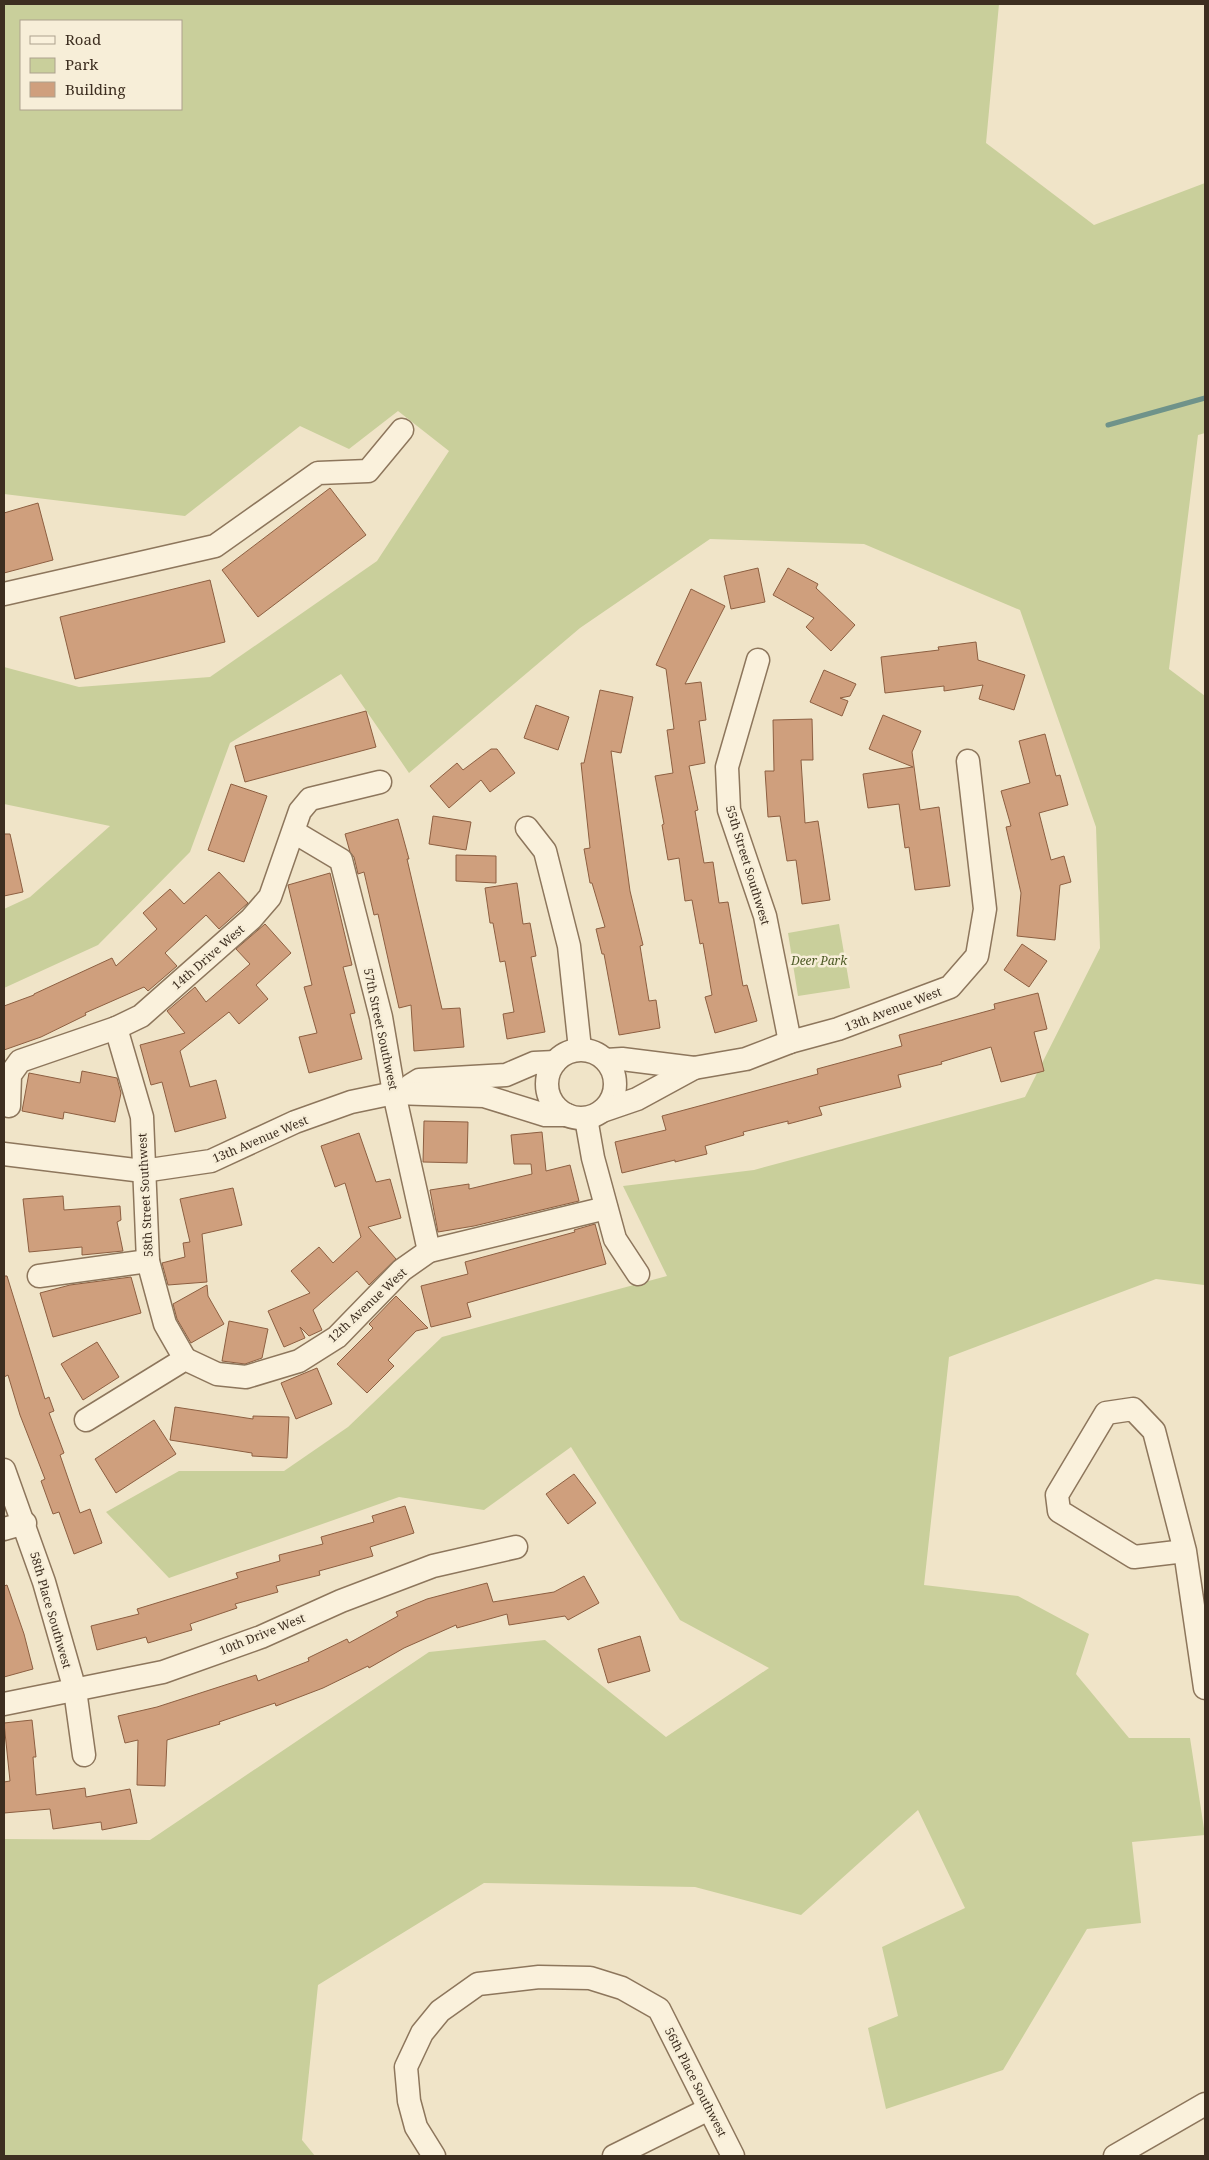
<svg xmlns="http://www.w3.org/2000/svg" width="1209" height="2160" font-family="'Noto Serif',serif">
  <rect width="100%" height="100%" fill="#f0e4c8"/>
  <g fill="#c9cf9b" fill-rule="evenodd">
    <path d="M 4,4 L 999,4 L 986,143 L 1094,225 L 1205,183 L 1205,433 L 1198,435 L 1169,669 L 1205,696 L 1205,1291 L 1204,1285 L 1156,1279 L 949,1357 L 924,1585 L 1018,1596 L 1089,1634 L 1076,1674 L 1129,1738 L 1190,1738 L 1205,1835 L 1132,1842 L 1141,1923 L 1087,1929 L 1003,2070 L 886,2109 L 868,2028 L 898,2016 L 882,1947 L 965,1908 L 918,1810 L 801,1915 L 695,1887 L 484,1883 L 318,1985 L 302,2140 L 315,2156 L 4,2156 L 4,1839 L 150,1840 L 429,1652 L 545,1640 L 666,1737 L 769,1668 L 680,1620 L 571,1447 L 484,1510 L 399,1497 L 169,1578 L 106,1512 L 179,1471 L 284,1471 L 348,1427 L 442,1337 L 667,1276 L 623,1186 L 754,1170 L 1025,1097 L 1100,948 L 1096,827 L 1020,610 L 864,544 L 710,539 L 580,628 L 409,773 L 341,674 L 230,743 L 190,852 L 98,945 L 4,988 L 4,909 L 30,897 L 110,826 L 4,804 L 4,667 L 79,687 L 210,677 L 377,561 L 449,451 L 398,411 L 349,449 L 300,426 L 185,516 L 4,494 ZM 21,21 L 181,21 L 181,109 L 21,109 Z"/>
    <polygon points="839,924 850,988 798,996 788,933"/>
  </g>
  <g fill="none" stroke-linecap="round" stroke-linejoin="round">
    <polyline stroke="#6f938a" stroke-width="5" points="1108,425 1205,398"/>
  </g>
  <g fill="#cf9f7d" stroke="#8d5f41">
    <polygon points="330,488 366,535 258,617 222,570"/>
    <polygon points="38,503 53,560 4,573 4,513"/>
    <polygon points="758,568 765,602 731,609 724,576"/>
    <polygon points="788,568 818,584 816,588 855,625 831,651 806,627 814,618 773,595"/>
    <polygon points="210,580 225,642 75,679 60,617"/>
    <polygon points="691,589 725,606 685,684 701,682 706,720 699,721 705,763 689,766 698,810 695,811 704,863 713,862 719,903 728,902 743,986 747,985 757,1021 715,1033 705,997 712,995 703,943 700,944 692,900 685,901 679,858 668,860 662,825 664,824 655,776 673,773 667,730 674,729 666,669 656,665"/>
    <polygon points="976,642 978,660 1025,675 1014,710 979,699 983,685 944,691 944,686 885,693 881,657 939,650 938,647"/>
    <polygon points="824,670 856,684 850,696 840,698 848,701 842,716 810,702"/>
    <polygon points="600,690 633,697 621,753 611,751 630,891 643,945 640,946 649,1001 656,1000 660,1028 619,1035 604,954 602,954 596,929 605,927 592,883 590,883 584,849 590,848 581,763 584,763"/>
    <polygon points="536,705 569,717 558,750 524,738"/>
    <polygon points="366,711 376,747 245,782 235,746"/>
    <polygon points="883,715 921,731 912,752 920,810 939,807 950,886 915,890 909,847 905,848 899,804 868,808 863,774 913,767 869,749"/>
    <polygon points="812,719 813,760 801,760 805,823 818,821 830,900 802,904 796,860 787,861 780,816 768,817 765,771 774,771 773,720"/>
    <polygon points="1045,734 1056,776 1060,775 1068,805 1039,813 1051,860 1064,856 1071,882 1060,885 1055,940 1017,936 1021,893 1006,827 1011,826 1001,791 1030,783 1019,741"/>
    <polygon points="491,749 497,749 515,773 490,792 481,780 449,808 430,786 457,763 463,770"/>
    <polygon points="231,784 267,796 244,862 208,850"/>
    <polygon points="433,816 471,822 466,850 429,844"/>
    <polygon points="398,819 409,859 407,859 442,1009 460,1008 464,1047 414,1051 411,1005 399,1008 378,914 374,915 364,872 358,874 354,857 350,852 345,834"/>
    <polygon points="4,834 10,834 23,892 4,896"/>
    <polygon points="456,855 496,856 496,883 456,881"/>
    <polygon points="219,872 248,903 219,929 206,915 165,953 177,966 148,991 144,987 85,1013 86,1015 41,1037 4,1050 4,1006 34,995 34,994 112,958 116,966 157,929 143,913 170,889 184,904"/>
    <polygon points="330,873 352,965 343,967 355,1013 350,1014 362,1059 309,1073 299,1037 317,1033 304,987 312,985 288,885"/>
    <polygon points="517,883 523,924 530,923 536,956 531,957 545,1032 507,1039 503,1014 514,1012 505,961 500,962 493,923 490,923 485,888"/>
    <polygon points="265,924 291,953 256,985 268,999 239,1024 229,1012 180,1051 190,1087 216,1080 226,1118 175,1132 162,1082 151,1085 140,1045 185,1033 167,1011 195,987 206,1002 250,964 236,949"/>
    <polygon points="1022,944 1047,961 1029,987 1004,970"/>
    <polygon points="1038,993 1047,1029 1034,1032 1044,1071 1001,1082 991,1047 941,1062 942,1064 898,1075 901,1087 819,1107 822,1115 788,1124 788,1121 743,1132 744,1135 705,1146 707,1154 675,1162 675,1160 622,1173 615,1142 666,1130 662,1116 818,1074 817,1069 902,1046 899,1035 995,1009 994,1004"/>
    <polygon points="82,1071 117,1078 121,1093 115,1122 64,1112 63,1119 22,1111 29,1073 80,1083"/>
    <polygon points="424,1121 468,1122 467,1163 423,1162"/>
    <polygon points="542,1132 546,1171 570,1165 579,1201 474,1226 438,1232 430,1190 469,1184 469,1189 532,1174 531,1164 514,1164 511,1135"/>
    <polygon points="359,1133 376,1182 390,1179 401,1218 368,1227 396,1259 369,1285 357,1271 313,1310 322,1330 309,1336 300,1327 305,1338 284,1347 268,1311 310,1293 291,1271 319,1247 333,1263 361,1237 345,1183 335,1187 321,1146"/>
    <polygon points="233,1188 242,1225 202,1234 207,1282 168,1285 162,1263 185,1257 183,1243 190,1242 180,1199"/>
    <polygon points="63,1196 64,1210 120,1206 121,1220 117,1222 123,1251 82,1255 82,1247 29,1252 23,1199"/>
    <polygon points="595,1224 606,1264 467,1303 471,1317 431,1327 421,1286 468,1274 465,1262 575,1232 574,1230"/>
    <polygon points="4,1276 7,1276 45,1399 49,1397 54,1411 49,1413 64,1453 60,1455 80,1513 90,1509 102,1543 74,1554 59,1512 53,1514 41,1481 45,1479 20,1415 8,1375 4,1377"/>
    <polygon points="131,1277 141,1313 53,1337 40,1293 70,1285"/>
    <polygon points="207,1285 208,1296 224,1324 191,1343 177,1319 173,1304"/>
    <polygon points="396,1296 428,1328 416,1331 388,1360 394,1366 367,1393 337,1364 373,1328 369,1324"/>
    <polygon points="229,1321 268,1329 262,1358 245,1364 222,1361"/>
    <polygon points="97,1342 119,1377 83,1400 61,1364"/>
    <polygon points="317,1368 332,1404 296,1419 281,1383"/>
    <polygon points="175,1407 253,1419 253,1416 289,1417 287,1458 252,1456 252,1453 170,1440"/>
    <polygon points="154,1420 176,1454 116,1493 95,1459"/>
    <polygon points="574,1474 596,1503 568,1524 546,1494"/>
    <polygon points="405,1506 414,1533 370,1547 373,1556 319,1571 320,1575 276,1586 278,1592 235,1604 237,1608 190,1624 192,1630 148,1643 146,1637 97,1650 91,1626 139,1614 137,1609 238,1578 236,1573 280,1561 279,1555 323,1544 321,1537 374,1522 372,1516"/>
    <polygon points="584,1576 599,1603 568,1620 565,1616 509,1625 507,1614 457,1628 456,1625 404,1648 369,1668 368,1666 323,1688 276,1706 275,1703 219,1722 220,1724 167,1740 165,1786 137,1785 138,1740 125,1743 118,1716 157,1707 256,1675 258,1681 309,1661 308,1658 347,1639 349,1643 398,1616 396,1612 427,1599 487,1583 493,1602 554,1592"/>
    <polygon points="7,1585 24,1634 33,1669 4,1677 4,1586"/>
    <polygon points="640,1636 650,1671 608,1683 598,1649"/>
    <polygon points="32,1720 36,1757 33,1757 36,1795 85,1788 86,1797 130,1789 137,1823 102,1830 101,1822 53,1829 50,1809 4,1813 4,1782 10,1781 4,1723"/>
  </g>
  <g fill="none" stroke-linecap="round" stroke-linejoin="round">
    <g stroke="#8d765c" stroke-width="25">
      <g id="minor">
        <polyline points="4,594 215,546 318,473 368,471 402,430"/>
        <polyline points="758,660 727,767 729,810 765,916 790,1042"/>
        <polyline points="527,828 545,851 569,946 580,1049"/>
        <polyline points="294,832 341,860 381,1017 394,1093 429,1251"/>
        <polyline points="116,1028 142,1117 148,1261 165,1324 185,1359"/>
        <circle cx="581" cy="1084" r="34"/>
        <polyline points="606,1060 622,1059 694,1068 746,1059 790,1042 838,1029 950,987 977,956 985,909 968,761"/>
        <polyline points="411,1085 419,1080 506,1075 534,1063 555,1062"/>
        <polyline points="9,1106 10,1075 20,1061 116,1028 141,1016 251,919 270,897 300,811 310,799 380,782"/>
        <polyline points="602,1111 637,1099 694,1068"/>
        <polyline points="586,1118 593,1158 615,1239 638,1274"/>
        <polyline points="4,1154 143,1171 211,1161 295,1122 351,1102 394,1093 484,1096 545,1115 567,1115"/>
        <polyline points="39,1276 148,1261"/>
        <polyline points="86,1420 185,1359 217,1374 246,1377 299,1361 337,1337 402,1270 429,1251 606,1208"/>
        <polyline points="4,1470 44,1582 75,1690 84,1755"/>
        <polyline points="4,1529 25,1523"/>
        <polyline points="1185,1551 1134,1557 1059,1511 1057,1495 1106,1413 1133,1409 1154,1431 1185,1551 1205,1688"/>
        <polyline points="4,1704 163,1672 261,1637 341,1601 433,1566 516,1547"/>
        <polyline points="434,2156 416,2127 409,2101 406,2067 422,2033 440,2011 478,1984 539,1977 590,1978 622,1988 659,2009 733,2156"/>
        <polyline points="614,2156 709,2109"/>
        <polyline points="1115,2156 1205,2104"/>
      </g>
    </g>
    <use href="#minor" stroke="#faf1dc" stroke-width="22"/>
  </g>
  <g text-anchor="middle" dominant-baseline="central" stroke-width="5" stroke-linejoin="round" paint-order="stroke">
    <g font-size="12" fill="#3d2e20" stroke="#f7eed8">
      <text transform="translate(748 865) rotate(73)">55th Street Southwest</text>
      <text transform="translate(208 957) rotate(-41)">14th Drive West</text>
      <text transform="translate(893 1009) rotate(-21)">13th Avenue West</text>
      <text transform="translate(381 1029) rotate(78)">57th Street Southwest</text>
      <text transform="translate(260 1139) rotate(-23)">13th Avenue West</text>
      <text transform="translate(145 1195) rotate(-93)">58th Street Southwest</text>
      <text transform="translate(367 1305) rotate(-43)">12th Avenue West</text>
      <text transform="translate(51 1610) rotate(74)">58th Place Southwest</text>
      <text transform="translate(262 1634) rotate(-22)">10th Drive West</text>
      <text transform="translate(696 2082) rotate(63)">56th Place Southwest</text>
    </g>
    <g font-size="12" font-style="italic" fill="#4d5a26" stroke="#f7eed8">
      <text x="819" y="960">Deer Park</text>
    </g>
  </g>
  <rect width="1209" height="2160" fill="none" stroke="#3d2e20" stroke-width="10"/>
  <rect x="20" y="20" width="162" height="90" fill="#f7eed8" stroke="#ada18e"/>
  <rect x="30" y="36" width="25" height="8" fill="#faf1dc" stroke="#ada18e"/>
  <text x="65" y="45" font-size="15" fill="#3d2e20">Road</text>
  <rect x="30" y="58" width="25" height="15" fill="#c9cf9b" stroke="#ada18e"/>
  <text x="65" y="70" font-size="15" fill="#3d2e20">Park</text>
  <rect x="30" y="82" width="25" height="15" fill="#cf9f7d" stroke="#ada18e"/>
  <text x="65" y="95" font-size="15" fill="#3d2e20">Building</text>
</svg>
